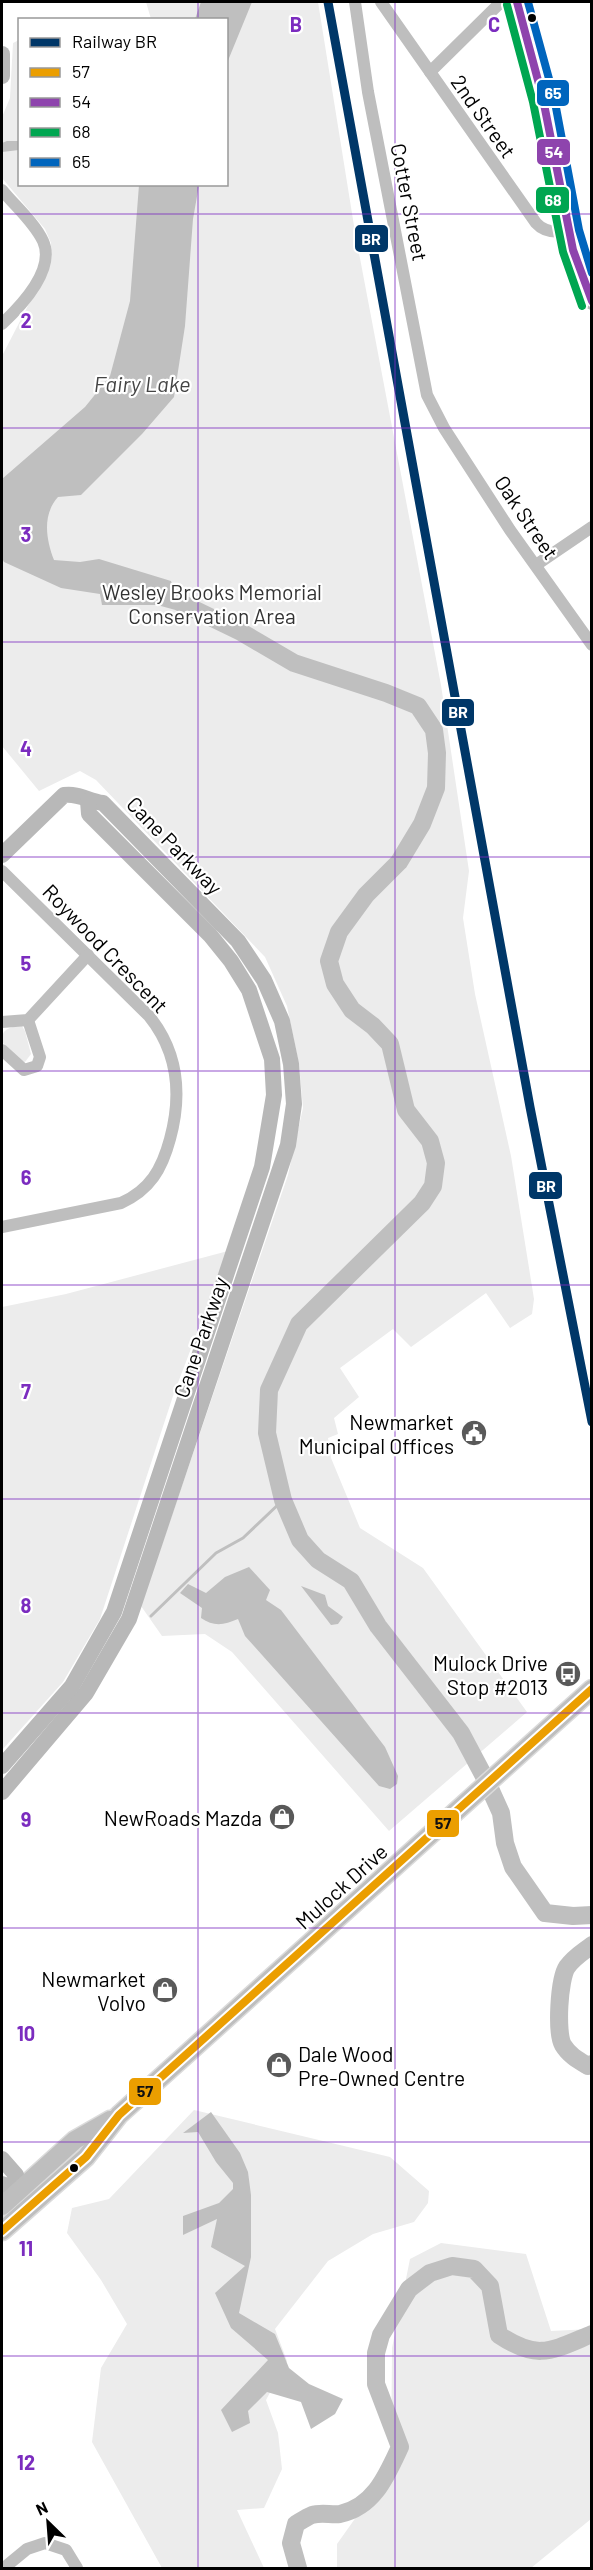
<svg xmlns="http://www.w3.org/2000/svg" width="593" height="2570" font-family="Barlow,sans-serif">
  <rect width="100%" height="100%" fill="#fff"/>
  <g fill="#ececec">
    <polygon points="146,2 318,2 355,232 441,685 469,871 463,918 475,994 511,1156 534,1299 532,1314 510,1328 486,1293 411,1347 393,1329 340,1368 359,1397 334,1418 338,1434 328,1438 331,1458 360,1528 423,1568 527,1712 389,1831 232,1652 205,1634 162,1636 141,1606 288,1175 303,1108 299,1064 287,1006 265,957 96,780 80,771 39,791 2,746 2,356 50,263 51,243 45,229 2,178 2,117 10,98 13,43 19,40 20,184 226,184 226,20 151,19"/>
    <path d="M 22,1026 L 25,1031 L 31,1054 L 25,1062 L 21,1061 L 2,1042 C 1,1029 9,1027 22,1026 Z"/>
    <polygon points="228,1251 173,1396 100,1619 63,1682 2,1750 2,1307 66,1294"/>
    <polygon points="194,2110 390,2157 429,2191 428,2203 414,2222 373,2234 328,2261 275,2329 287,2361 266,2400 278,2433 282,2469 264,2508 237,2510 264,2568 162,2568 92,2442 101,2368 127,2324 101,2280 67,2233 72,2208 109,2199"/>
    <polygon points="441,2243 526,2254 551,2331 591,2329 591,2519 531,2568 337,2568 337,2544 391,2468 392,2348 410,2259"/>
  </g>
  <g fill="#bfbfbf">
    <polygon points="201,2 252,2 227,63 226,20 195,19"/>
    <polygon points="7,141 19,141 19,150 2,152 2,143"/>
    <path d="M 139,185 L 199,185 L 193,219 L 185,326 L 174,397 L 142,434 L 81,495 L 58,497 C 42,515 46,539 54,560 L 80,562 L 99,559 L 171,581 L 177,601 L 158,605 L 102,605 L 100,594 L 61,588 L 4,562 L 2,558 L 2,479 L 85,407 L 110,376 L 130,301 Z"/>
    <path d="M 249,1567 L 270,1590 L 266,1600 L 281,1610 L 385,1747 L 398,1776 L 397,1784 L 390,1789 L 379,1786 L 245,1636 L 238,1619 C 224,1625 214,1627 201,1618 L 202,1608 L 180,1593 L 188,1584 L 206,1593 L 225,1577 Z"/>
    <polygon points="301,1586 325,1595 328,1606 343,1617 338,1624 331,1625"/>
    <polygon points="211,2112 240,2153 248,2172 251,2195 251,2257 239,2313 275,2334 289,2368 309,2384 343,2399 335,2414 311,2429 301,2402 267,2392 248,2411 250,2423 232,2432 221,2410 268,2360 231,2328 215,2293 245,2266 211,2247 217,2219 183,2235 183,2216 219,2203 233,2189 233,2183 216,2162 198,2132 183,2133"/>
  </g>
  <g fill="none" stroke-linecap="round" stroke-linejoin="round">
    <polyline stroke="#bfbfbf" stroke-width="3" points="151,1616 216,1553 243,1538 283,1500"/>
    <g stroke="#bfbfbf" stroke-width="18">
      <polyline points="155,595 177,601 241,632 294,663 386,693 418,706 434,730 437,753 436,788 422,824 399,862 366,895 339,932 329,961 335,984 352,1010 373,1026 390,1044 406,1110 430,1141 436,1163 433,1186 422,1203 299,1324 269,1390 267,1433 283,1500 300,1540 318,1560 351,1581 378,1626 461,1733 487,1782 501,1813 505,1843 513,1867 545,1913 573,1916 592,1915"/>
      <path d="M 592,1945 C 583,1952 574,1957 567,1967 C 559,1979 556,2033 563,2045 C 569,2055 578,2060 588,2066 L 592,2064"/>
      <path d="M 298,2568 L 291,2543 L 296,2524 C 301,2521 307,2517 312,2515 C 321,2512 331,2515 340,2514 C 374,2507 387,2475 400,2447 L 376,2384 L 376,2353 L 381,2335 L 409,2289 L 430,2273 L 452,2266 L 474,2269 L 490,2286 L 499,2335 C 538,2361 551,2351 592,2334"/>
    </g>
    <g stroke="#dbdbdb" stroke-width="21">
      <g id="primary">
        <polyline points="2,2206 75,2140 110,2120"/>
        <polyline points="2,2231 86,2157 119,2115 592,1689"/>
      </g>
    </g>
    <g stroke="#bebebe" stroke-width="12">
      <polyline points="355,2 368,92 427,395 444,428 510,530 592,645"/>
      <path d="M 381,2 L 536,223 C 544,232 556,233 568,231"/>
      <polyline points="430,72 501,2"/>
      <path d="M 2,190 C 15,206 34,222 43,241 C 56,270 21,306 2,324"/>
      <polyline points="536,565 592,527"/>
      <path d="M 2,871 L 149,1016 C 178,1052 182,1095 170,1139 C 162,1169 150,1190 121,1203 L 2,1227"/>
      <polyline points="2,1022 28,1020 88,955"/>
      <polyline points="2,1050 24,1070 37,1066 40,1057 28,1020"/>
      <polyline points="4,2568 27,2549 45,2543 66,2550 77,2568"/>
    </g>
    <g stroke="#b8b8b8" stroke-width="16">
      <path d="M 517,2 C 533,52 546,106 556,159 C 565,207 570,258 592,302"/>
      <polyline points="2,54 2,76"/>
      <path d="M 2,855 L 64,795 C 79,793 88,801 103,803 L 238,941 L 264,980 L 282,1021 L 291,1064 L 294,1104 L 288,1145 L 129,1619 L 86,1693 L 2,1792"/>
      <polyline points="2,1766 72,1686 114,1612 262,1167 274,1095 272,1059 249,990 231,961 210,935 89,814 88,801"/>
      <polyline points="2,2159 16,2175 20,2190 2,2184"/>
    </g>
    <use href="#primary" stroke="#bebebe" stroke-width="18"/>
    <g stroke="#fff" stroke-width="12">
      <polyline id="bus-1" points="2,2231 86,2157 119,2115 592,1689"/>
    </g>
    <g stroke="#fff" stroke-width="12">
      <polyline id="bus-2" points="517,2 543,99 573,250 592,301"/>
    </g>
    <g stroke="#fff" stroke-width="12">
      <polyline id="bus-3" points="507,5 533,102 563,252 582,306"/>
    </g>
    <g stroke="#fff" stroke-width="12">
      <polyline id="bus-4" points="528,2 554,97 579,230 592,273"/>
    </g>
    <use href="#bus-1" stroke="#eb9e00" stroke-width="8"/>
    <use href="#bus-2" stroke="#8e44ad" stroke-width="8"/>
    <use href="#bus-3" stroke="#00a651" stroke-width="8"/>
    <use href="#bus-4" stroke="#0065bd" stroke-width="8"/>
    <g stroke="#fff" stroke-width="14">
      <polyline id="rail-1" points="328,2 530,1107 592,1422"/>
    </g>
    <use href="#rail-1" stroke="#003768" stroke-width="9"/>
  </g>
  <path fill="none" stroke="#7b2cbf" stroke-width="1.5" stroke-opacity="0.55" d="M 198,2 L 198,20M 395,2 L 395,2568M 198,184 L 198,2568M 2,214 L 592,214M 2,428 L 592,428M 2,642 L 592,642M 2,857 L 592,857M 2,1071 L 592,1071M 2,1285 L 592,1285M 2,1499 L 592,1499M 2,1713 L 592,1713M 2,1928 L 592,1928M 2,2142 L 592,2142M 2,2356 L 592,2356"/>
  <defs>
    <g id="civic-disc" transform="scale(1.35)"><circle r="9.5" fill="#595959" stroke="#fff"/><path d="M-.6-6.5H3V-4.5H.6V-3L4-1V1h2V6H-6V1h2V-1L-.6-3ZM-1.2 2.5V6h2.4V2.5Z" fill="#fff"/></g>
    <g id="bus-disc" transform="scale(1.35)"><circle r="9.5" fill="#595959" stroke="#fff"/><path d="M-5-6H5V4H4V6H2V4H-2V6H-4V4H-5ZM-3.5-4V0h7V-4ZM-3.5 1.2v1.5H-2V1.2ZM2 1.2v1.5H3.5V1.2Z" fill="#fff"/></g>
    <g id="shop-disc" transform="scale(1.35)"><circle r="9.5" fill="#595959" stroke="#fff"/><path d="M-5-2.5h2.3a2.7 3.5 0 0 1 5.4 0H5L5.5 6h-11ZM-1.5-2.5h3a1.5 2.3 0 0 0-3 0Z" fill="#fff"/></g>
  </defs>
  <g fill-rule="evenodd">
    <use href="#civic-disc" x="474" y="1433"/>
    <use href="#bus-disc" x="568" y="1674"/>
    <use href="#shop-disc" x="282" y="1817"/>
    <use href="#shop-disc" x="165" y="1990"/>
    <use href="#shop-disc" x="279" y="2065"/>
  </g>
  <g fill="#000" stroke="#fff" stroke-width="2">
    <circle cx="532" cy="18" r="5"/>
    <circle cx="74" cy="2168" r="5"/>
  </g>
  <g text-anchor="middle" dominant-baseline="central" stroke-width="4.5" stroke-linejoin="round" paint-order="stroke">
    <g font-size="21" fill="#000" stroke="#fff">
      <text transform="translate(484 116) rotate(55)">2nd Street</text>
      <text transform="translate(410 202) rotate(79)">Cotter Street</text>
      <text transform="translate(527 517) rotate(56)">Oak Street</text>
      <text transform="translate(175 845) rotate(46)">Cane Parkway</text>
      <text transform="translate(106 948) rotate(46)">Roywood Crescent</text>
      <text transform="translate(200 1337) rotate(-71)">Cane Parkway</text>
      <text transform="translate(341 1886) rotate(-42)">Mulock Drive</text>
    </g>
    <g font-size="21" fill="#333" stroke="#fff">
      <text x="212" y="591">Wesley Brooks Memorial<tspan x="212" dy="24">Conservation Area</tspan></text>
    </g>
    <g font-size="21" fill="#000" stroke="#fff" text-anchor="end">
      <text x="454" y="1421">Newmarket<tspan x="454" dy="24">Municipal Offices</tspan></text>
      <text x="548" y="1662">Mulock Drive<tspan x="548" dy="24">Stop #2013</tspan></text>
      <text x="262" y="1817">NewRoads Mazda</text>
      <text x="146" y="1978">Newmarket<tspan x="146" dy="24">Volvo</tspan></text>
      <text x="298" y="2053" text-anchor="start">Dale Wood<tspan x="298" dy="24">Pre-Owned Centre</tspan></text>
    </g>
    <g font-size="22" font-style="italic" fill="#444" stroke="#fff">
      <text x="142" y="383">Fairy Lake</text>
    </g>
  </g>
  <g font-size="20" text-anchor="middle" font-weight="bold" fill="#7b2cbf" stroke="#fff" stroke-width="4.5" stroke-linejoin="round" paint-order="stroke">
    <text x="296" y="32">B</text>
    <text x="494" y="32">C</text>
    <text x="26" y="328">2</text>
    <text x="26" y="542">3</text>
    <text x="26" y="756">4</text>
    <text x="26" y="971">5</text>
    <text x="26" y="1185">6</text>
    <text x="26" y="1399">7</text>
    <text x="26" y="1613">8</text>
    <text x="26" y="1827">9</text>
    <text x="26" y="2041">10</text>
    <text x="26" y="2256">11</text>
    <text x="26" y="2470">12</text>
  </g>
  <g stroke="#fff" stroke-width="2">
    <rect x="536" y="79" width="34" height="28" rx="6" fill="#0065bd"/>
    <rect x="536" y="138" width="35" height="28" rx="6" fill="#8e44ad"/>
    <rect x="535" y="186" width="35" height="28" rx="6" fill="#00a651"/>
    <rect x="354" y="224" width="35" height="29" rx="6" fill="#003768"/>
    <rect x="441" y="698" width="34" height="29" rx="6" fill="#003768"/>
    <rect x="528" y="1171" width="35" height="29" rx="6" fill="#003768"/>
    <rect x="426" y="1809" width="34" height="29" rx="6" fill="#eb9e00"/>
    <rect x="128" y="2077" width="34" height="29" rx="6" fill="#eb9e00"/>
  </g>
  <g font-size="16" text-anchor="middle" font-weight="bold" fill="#fff">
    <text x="553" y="99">65</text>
    <text x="554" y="158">54</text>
    <text x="553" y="206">68</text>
    <text x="371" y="245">BR</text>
    <text x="458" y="718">BR</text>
    <text x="546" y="1192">BR</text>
  </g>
  <g font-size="16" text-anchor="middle" font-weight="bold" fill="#111">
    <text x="443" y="1829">57</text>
    <text x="145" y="2097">57</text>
  </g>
  <rect width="593" height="2570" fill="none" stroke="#000000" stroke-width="6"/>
  <rect x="18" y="18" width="210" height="168" fill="#ffffff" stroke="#999999" stroke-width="1.5"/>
  <rect x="30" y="38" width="30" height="9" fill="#003768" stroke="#999999" stroke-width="1.5"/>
  <text x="72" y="48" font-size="18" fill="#000000">Railway BR</text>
  <rect x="30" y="68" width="30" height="9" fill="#eb9e00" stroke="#999999" stroke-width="1.5"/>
  <text x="72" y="78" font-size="18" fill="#000000">57</text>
  <rect x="30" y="98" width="30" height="9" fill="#8e44ad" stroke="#999999" stroke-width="1.5"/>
  <text x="72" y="108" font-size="18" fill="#000000">54</text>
  <rect x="30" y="128" width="30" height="9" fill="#00a651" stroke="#999999" stroke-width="1.5"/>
  <text x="72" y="138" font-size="18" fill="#000000">68</text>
  <rect x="30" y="158" width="30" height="9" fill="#0065bd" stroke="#999999" stroke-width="1.5"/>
  <text x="72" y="168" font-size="18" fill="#000000">65</text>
  <g transform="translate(48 2522) rotate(335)" stroke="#ffffff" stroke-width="4.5" paint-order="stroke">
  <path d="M0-4.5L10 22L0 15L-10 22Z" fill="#000000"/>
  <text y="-9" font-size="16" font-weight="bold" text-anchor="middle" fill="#000000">N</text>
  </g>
</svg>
